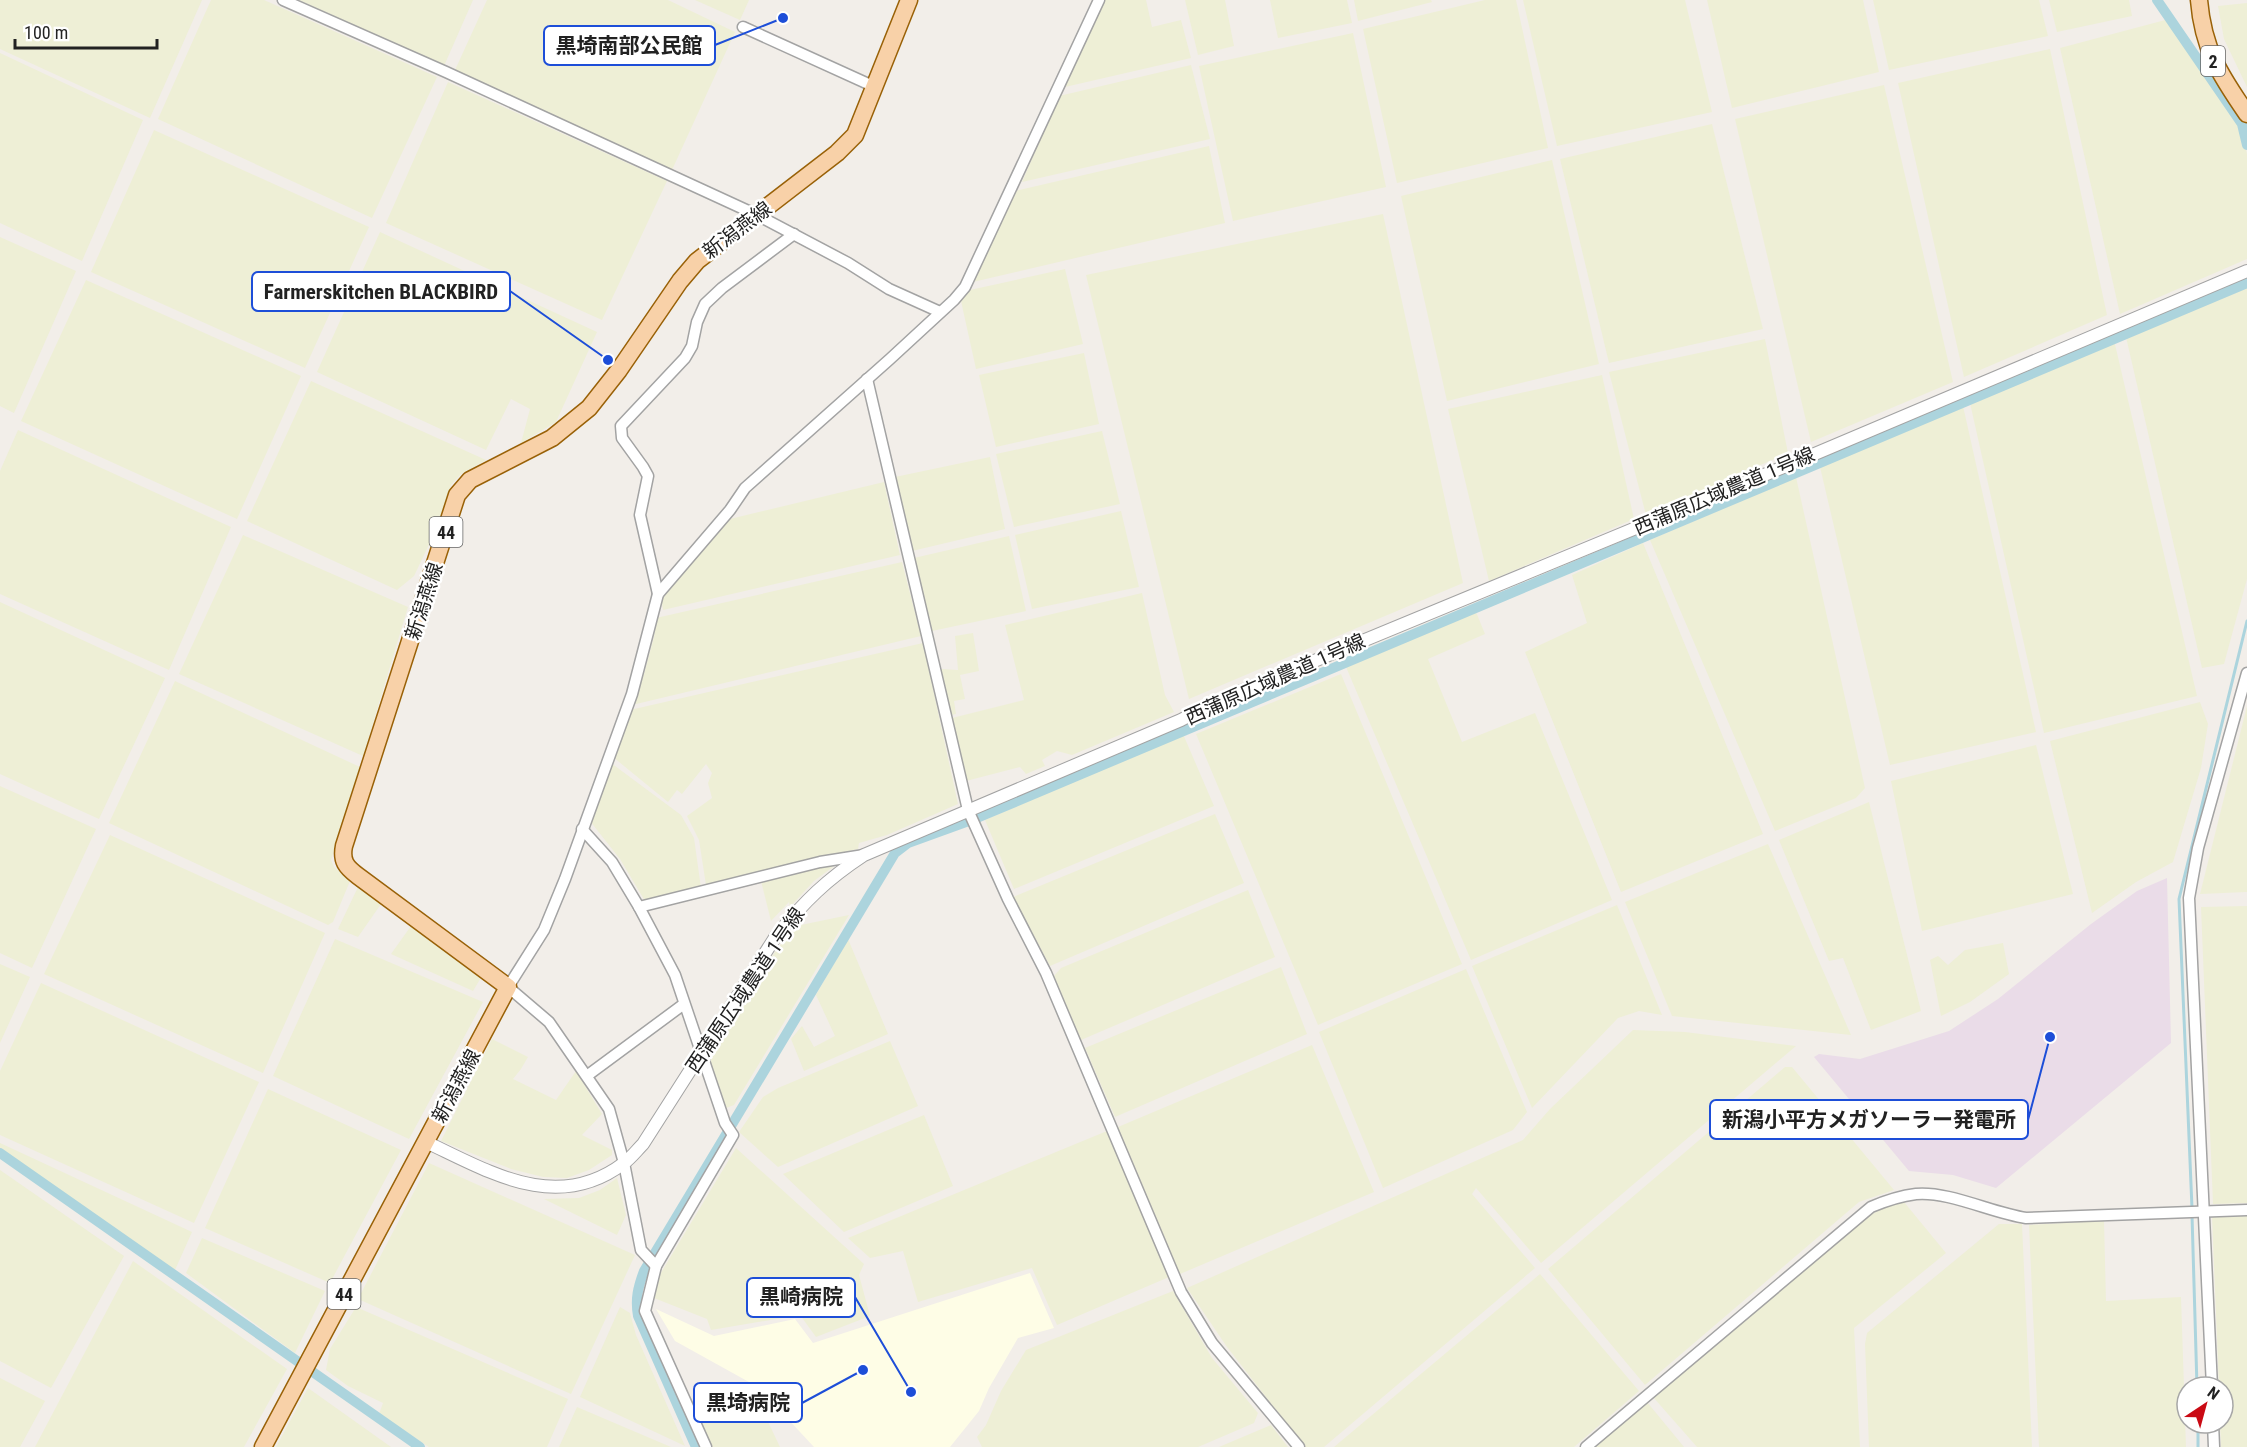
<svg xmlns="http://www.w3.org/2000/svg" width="2247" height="1447" font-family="'Roboto Condensed','Noto Sans JP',sans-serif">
  <rect width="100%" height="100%" fill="#f2eee9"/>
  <polygon fill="#eadce8" points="2167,878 2171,1043 1996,1188 1953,1175 1909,1171 1814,1057 1819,1054 1860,1059 1949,1031 1998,999 2091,924 2137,891"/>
  <polygon fill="#fefde6" points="1030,1273 1054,1328 1018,1338 989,1388 979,1411 950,1447 814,1447 758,1387 675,1341 656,1309 714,1336 795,1319 813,1343"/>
  <g fill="#eeefd6">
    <polygon points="0,0 202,0 150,118 0,49"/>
    <polygon points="211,0 264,0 437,77 372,218 158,119"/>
    <polygon points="299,0 473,0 444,66"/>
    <polygon points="487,0 668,0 735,32 672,170 455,70"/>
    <polygon points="695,0 749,0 740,20"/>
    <polygon points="1104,0 1146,0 1152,27 1181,20 1191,58 1065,87"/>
    <polygon points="1185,0 1225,0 1234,46 1198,55"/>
    <polygon points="1270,0 1347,0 1352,23 1278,38"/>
    <polygon points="1354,0 1431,0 1432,2 1358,21"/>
    <polygon points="1485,0 1516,0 1548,148 1397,183 1363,29"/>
    <polygon points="1523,0 1685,0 1712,112 1557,146"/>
    <polygon points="1707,0 1863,0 1879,72 1732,108"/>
    <polygon points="1873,0 2039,0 2048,36 1889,70"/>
    <polygon points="2049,0 2129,0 2132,16 2057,32"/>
    <polygon points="2247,3 2247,87 2224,39 2218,6"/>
    <polygon points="2169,19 2236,119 2243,137 2247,154 2247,259 2120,314 2060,48"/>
    <polygon points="1353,33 1386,187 1233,221 1199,66"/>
    <polygon points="2050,49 2107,315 1964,377 1898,83"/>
    <polygon points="0,53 143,120 82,261 0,223"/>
    <polygon points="1191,65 1210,139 1022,182 1059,96"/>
    <polygon points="448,82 667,181 602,320 386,223"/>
    <polygon points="1884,85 1953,382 1811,442 1735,119"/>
    <polygon points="1712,124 1763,329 1609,363 1560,159"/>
    <polygon points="154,130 369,227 305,368 91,272"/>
    <polygon points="1209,146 1225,223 973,282 1015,191"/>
    <polygon points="1552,160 1599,364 1447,401 1401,196"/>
    <polygon points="1383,214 1463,583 1189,699 1086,275"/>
    <polygon points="380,232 597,332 556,422 521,443 530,409 511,399 486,450 317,372"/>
    <polygon points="0,237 76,271 14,413 0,406"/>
    <polygon points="1065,269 1083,344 976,369 961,301 970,290"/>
    <polygon points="86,280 301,376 237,519 21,421"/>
    <polygon points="2247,288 2247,579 2224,664 2202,668 2126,337"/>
    <polygon points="1765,339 1788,453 1646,515 1609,372"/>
    <polygon points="2114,340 2197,696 2044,733 1970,403"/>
    <polygon points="1084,353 1099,424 996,447 979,375"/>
    <polygon points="1602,375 1634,519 1489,581 1448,409"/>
    <polygon points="311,381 486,460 461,474 451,485 437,528 414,576 397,590 247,521"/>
    <polygon points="1963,406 2036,732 1890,765 1820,467"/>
    <polygon points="18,430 231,527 169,670 0,594 0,471"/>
    <polygon points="1102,431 1120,504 1014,527 996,454"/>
    <polygon points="990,457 1005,529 912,551 895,477"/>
    <polygon points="1796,477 1865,788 1856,798 1775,831 1650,540"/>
    <polygon points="884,482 900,555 663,610 661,597 730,519"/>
    <polygon points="1121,511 1139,587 1032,609 1015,535"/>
    <polygon points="243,535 408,607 363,756 179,674"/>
    <polygon points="1009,536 1026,611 932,631 914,558"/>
    <polygon points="1643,543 1763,834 1621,892 1525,652 1587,623 1572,575"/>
    <polygon points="902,562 921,636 632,705 644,674 654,637 656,618"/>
    <polygon points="1142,593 1165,695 1174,712 1072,755 1057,751 1042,760 1045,766 1026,774 1020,767 966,781 952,718 1024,700 1005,625"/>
    <polygon points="0,602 165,678 99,819 0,774"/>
    <polygon points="1476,612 1485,634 1428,659 1462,742 1535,713 1612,900 1471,960 1346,667"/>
    <polygon points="973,633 979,671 960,675 965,699 954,701 956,714 951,715 941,669 958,670 955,636"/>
    <polygon points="923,643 958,804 887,835 859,843 858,849 706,885 699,840 687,816 712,798 708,783 712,773 706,764 682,794 677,790 668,802 613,757 630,710"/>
    <polygon points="1341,674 1462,964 1318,1025 1196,734"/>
    <polygon points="175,681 360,767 331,860 334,867 350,881 333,922 328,925 109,823"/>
    <polygon points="2200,702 2208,724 2201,768 2173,862 2136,882 2092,913 2050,741"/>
    <polygon points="2247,706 2247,892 2200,894"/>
    <polygon points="1183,734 1214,806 1014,889 985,820"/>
    <polygon points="2036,745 2073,894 1922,931 1891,781"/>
    <polygon points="611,763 681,815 694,838 701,888 645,901 620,859 590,821"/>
    <polygon points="0,786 96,829 32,968 0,953"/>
    <polygon points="1869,802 1921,1011 1871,1030 1843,958 1829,961 1779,840"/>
    <polygon points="1215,814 1244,883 1050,966 1013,897"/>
    <polygon points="110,835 325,933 263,1073 44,974"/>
    <polygon points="1768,844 1851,1035 1672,1016 1625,902"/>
    <polygon points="841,861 814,881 790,907 789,902 771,921 761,881"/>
    <polygon points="358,887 381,904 358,937 338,929"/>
    <polygon points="1248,890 1275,957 1081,1040 1054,976 1061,968"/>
    <polygon points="1617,905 1662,1015 1639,1011 1618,1018 1532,1108 1472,966"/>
    <polygon points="2247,906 2247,1203 2213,1204 2201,907"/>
    <polygon points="849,915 734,1105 726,1108 708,1054 775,952 796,926"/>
    <polygon points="411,926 482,976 473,991 391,954"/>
    <polygon points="335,939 483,1002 409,1139 273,1076"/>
    <polygon points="848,939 888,1034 804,1071 791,1039 802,1026 814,1047 835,1036 816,995"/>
    <polygon points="2003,943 2009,974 1970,1002 1941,1016 1930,960 1938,956 1948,965 1965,950"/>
    <polygon points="0,964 30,977 0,1043"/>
    <polygon points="1281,967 1307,1034 1115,1117 1085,1048"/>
    <polygon points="1466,969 1527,1112 1513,1130 1383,1188 1319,1032"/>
    <polygon points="41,983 259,1082 194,1223 0,1135 0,1071"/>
    <polygon points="1633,1030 1685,1032 1796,1046 1541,1263 1476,1188 1472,1194 1535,1268 1324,1447 1305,1447 1227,1347 1187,1288 1523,1140 1550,1109"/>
    <polygon points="492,1039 528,1057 521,1069 513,1079 556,1100 576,1071 602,1114 582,1135 612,1150 612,1155 589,1170 567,1178 543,1177 511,1169 441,1141"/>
    <polygon points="890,1041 918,1106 778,1167 739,1132 763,1097 778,1088"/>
    <polygon points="1312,1045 1374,1192 1180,1274 1118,1127"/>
    <polygon points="1785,1067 1792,1067 1894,1190 1859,1202 1645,1385 1548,1269"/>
    <polygon points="268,1089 401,1150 330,1283 205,1228"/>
    <polygon points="924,1115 953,1186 844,1232 783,1174"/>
    <polygon points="1107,1131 1169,1277 1057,1325 1032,1268 918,1302 903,1251 870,1258 848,1238"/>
    <polygon points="0,1143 192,1232 175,1270 0,1150"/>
    <polygon points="736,1148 864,1264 859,1275 870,1316 816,1337 800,1315 711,1330 707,1319 654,1298 659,1276"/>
    <polygon points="429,1163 635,1255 571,1394 358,1299"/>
    <polygon points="0,1170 124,1256 51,1388 0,1361"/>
    <polygon points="617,1178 626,1215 617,1235 544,1199 579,1198 600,1190"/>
    <polygon points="1904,1202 1946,1253 1854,1328 1860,1447 1697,1447 1653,1397 1861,1220 1889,1205"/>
    <polygon points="2247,1215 2247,1447 2221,1447 2220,1423 2223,1423 2223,1387 2219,1387 2212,1216"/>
    <polygon points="2104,1221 2106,1301 2181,1297 2186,1447 2039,1447 2029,1225"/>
    <polygon points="1999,1224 2022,1224 2032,1447 1869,1447 1865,1344 1867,1333"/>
    <polygon points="202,1238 325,1291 295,1353 186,1273"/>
    <polygon points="133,1261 287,1369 244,1447 35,1447"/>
    <polygon points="1540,1274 1639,1391 1574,1447 1334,1447"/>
    <polygon points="1173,1291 1212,1358 1258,1413 1254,1423 1198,1447 982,1447 977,1437 986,1425 1001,1391 1026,1350"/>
    <polygon points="356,1307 568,1399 547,1447 429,1447 379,1414 383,1403 348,1386 326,1370 330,1349"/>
    <polygon points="620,1307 630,1313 636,1335 685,1446 580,1397"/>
    <polygon points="0,1378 45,1401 20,1447 0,1447"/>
    <polygon points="727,1386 751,1395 762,1409 780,1447 712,1447 693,1402"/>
    <polygon points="308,1388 391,1447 276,1447"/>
    <polygon points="1647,1402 1684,1447 1594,1447"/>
    <polygon points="577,1407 671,1447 559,1447"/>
    <polygon points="1271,1425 1288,1447 1219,1447"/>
  </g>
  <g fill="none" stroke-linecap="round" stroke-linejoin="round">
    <g stroke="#acd4dd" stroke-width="3">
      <polyline points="2192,1208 2179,899 2247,621"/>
      <polyline points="2192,1215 2197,1387"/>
      <polyline points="2198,1423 2198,1447"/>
    </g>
    <g stroke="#acd4dd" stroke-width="10">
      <polyline points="2157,0 2242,124 2247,145"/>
      <polyline points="0,1153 420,1447"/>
      <path d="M 696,1447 L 638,1316 C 635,1299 638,1287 644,1271 L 895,853 L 908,843 L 977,818 L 2247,283"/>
    </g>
    <g stroke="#a3a3a3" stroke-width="13">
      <g id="minor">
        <polyline points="283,0 446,72 757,215 848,263 889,289 940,312"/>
        <polyline points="743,27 875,87"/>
        <polyline points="867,379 968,810 1008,899 1046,973 1181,1292 1212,1343 1299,1447"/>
        <polyline points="658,594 640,515 648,476 643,467 622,438 621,426 685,358 692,346 697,322 705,304 722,288 794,234"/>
        <polyline points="582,829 612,862 639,907 675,975 725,1123 733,1135 656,1266 645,1311 706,1447"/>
        <polyline points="639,907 820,862 864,855"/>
        <polyline points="588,1075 684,1004"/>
        <polyline points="656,1266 641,1250 624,1163 609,1109 549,1022 508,987 544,930 565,879 632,694 658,594 730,510 745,488 890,359 954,300 965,287 1099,0"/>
        <polyline points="2212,1387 2189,898 2198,848 2247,673"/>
        <polyline points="2213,1423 2214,1447"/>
        <path d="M 1586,1447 L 1871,1207 C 1885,1201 1900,1196 1916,1194 C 1949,1191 1992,1213 2026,1218 L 2247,1210"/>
      </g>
    </g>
    <g stroke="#a3a3a3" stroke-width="14">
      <path id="tertiary" d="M 426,1142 C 490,1172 557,1214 624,1163 C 631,1158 637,1150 643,1144 L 776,936 C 805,901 826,880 864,855 L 1181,720 L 1215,702 L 1810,456 L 2247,271"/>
    </g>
    <g stroke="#996107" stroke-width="19">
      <g id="primary">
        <path d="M 2199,0 C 2203,49 2220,75 2247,114"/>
        <path d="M 263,1447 L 508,987 L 358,876 C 346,867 341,861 344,846 L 457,495 L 470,480 L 552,438 L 589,408 L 619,370 L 680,281 L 697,261 L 837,153 L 855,135 L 909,0"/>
      </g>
    </g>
    <use href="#minor" stroke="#fff" stroke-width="10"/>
    <use href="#tertiary" stroke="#fff" stroke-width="12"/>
    <use href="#primary" stroke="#f8d1a8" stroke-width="16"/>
  </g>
  <g text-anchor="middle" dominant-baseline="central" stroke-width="5" stroke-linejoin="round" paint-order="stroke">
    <g fill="#fff" stroke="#646464" stroke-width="1.5">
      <rect x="2201" y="46" width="24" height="30" rx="4.5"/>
      <rect x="429.5" y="517" width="33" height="30" rx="4.5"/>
      <rect x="327.5" y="1279" width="33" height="30" rx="4.5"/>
    </g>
    <g font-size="18" font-weight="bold" fill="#222">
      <text x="2213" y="61">2</text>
      <text x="446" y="532">44</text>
      <text x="344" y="1294">44</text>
    </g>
    <g font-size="20" fill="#222" stroke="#fff">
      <text transform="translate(737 230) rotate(-37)">新潟燕線</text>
      <text transform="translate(1724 491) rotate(-23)">西蒲原広域農道 1号線</text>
      <text transform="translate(424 601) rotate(-72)">新潟燕線</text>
      <text transform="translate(1275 679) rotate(-24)">西蒲原広域農道 1号線</text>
      <text transform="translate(745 990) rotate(-56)">西蒲原広域農道 1号線</text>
      <text transform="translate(456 1086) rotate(-62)">新潟燕線</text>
    </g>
  </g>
  <path fill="none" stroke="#1d4ed8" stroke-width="2" d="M783 18L715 45M608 360L510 291M2050 1037L2028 1120M911 1392L855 1297M863 1370L802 1403"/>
  <g fill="#1d4ed8" stroke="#fff" stroke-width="2">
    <circle cx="783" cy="18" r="6"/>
    <circle cx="608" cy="360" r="6"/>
    <circle cx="2050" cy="1037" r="6"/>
    <circle cx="911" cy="1392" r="6"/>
    <circle cx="863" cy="1370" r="6"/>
  </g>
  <g fill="#fff" stroke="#1d4ed8" stroke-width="2">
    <rect x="544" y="26" width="171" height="39" rx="6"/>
    <rect x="252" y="272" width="258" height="39" rx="6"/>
    <rect x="1710" y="1100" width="318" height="39" rx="6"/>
    <rect x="747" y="1278" width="108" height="39" rx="6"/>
    <rect x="694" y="1383" width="108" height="39" rx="6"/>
  </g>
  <g font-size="21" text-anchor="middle" font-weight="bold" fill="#222">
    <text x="629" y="53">黒埼南部公民館</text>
    <text x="381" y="299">Farmerskitchen BLACKBIRD</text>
    <text x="1869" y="1127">新潟小平方メガソーラー発電所</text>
    <text x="801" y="1304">黒崎病院</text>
    <text x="748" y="1410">黒埼病院</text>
  </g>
  <g transform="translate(2205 1405) rotate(36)"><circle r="28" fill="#ffffff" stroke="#a7a7a7" stroke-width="1.5"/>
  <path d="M0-4.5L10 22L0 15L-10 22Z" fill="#ca0a14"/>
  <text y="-9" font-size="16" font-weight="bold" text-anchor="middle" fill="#222222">N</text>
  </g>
  <path d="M15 39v9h142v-9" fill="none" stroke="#222222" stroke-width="3"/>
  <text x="24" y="39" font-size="18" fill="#222222" stroke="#ffffff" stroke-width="4.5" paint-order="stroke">100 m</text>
</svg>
